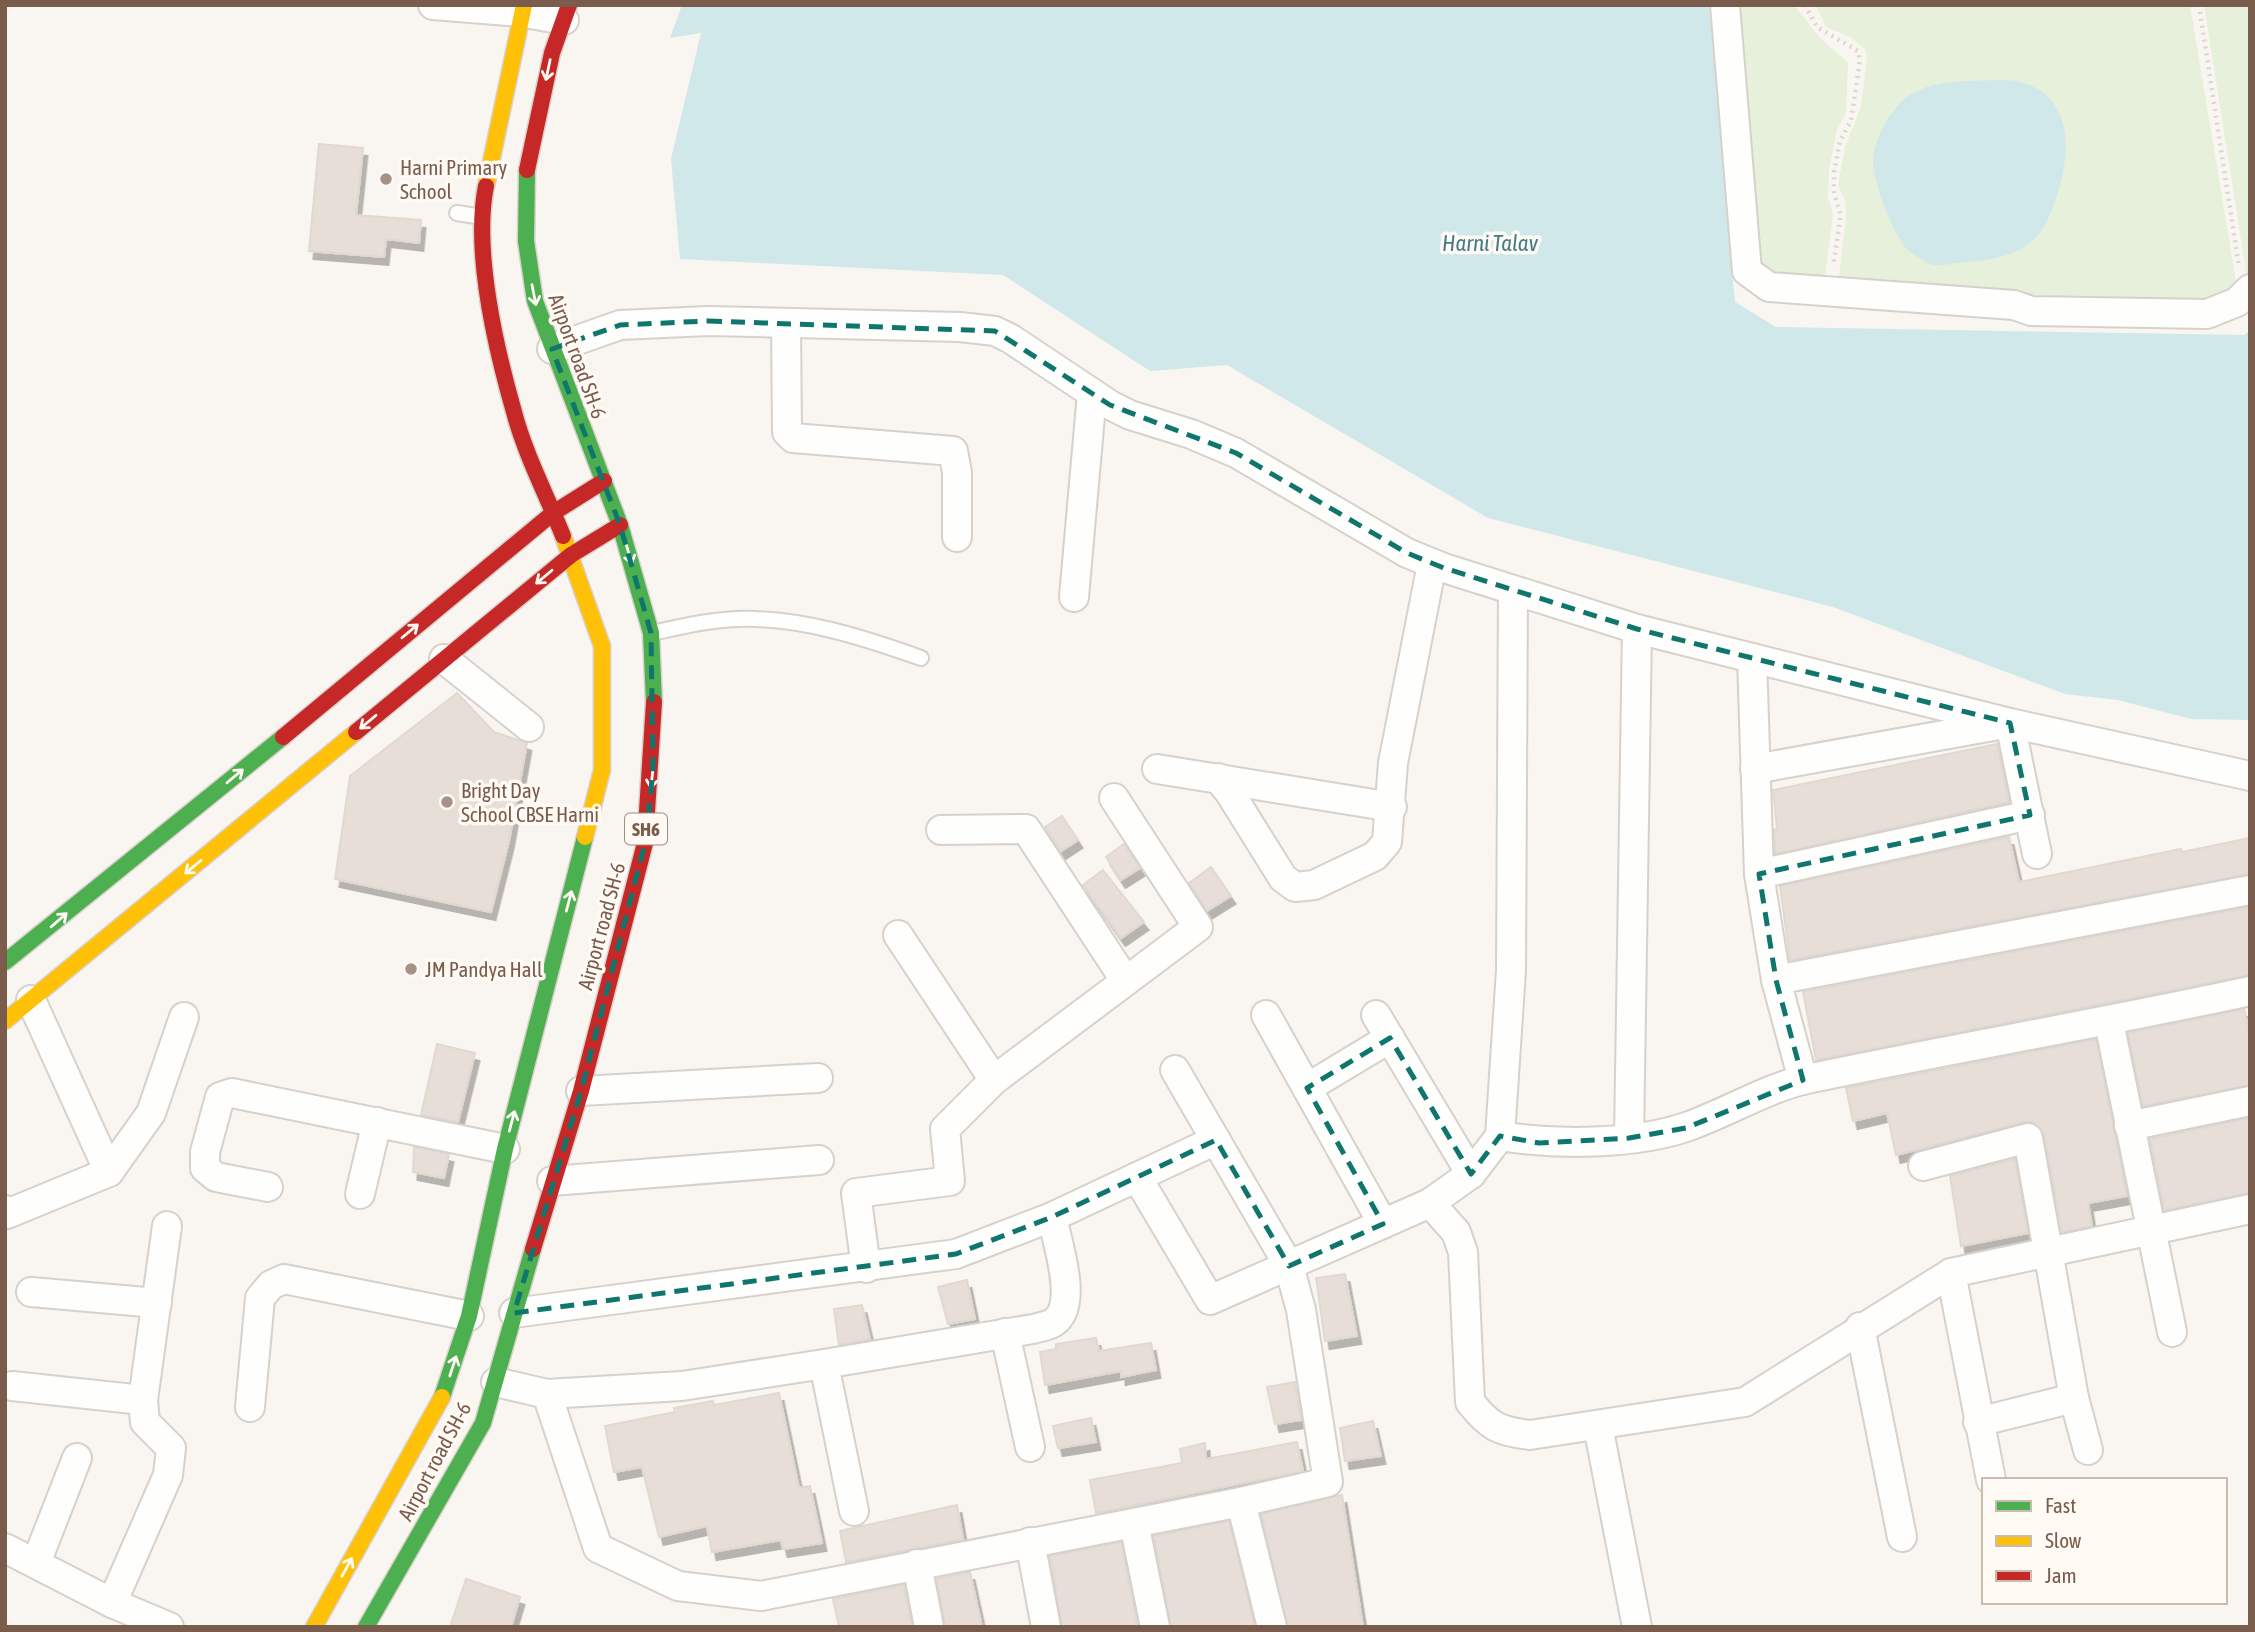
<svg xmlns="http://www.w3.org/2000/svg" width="2255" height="1632" font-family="'Asap Condensed',sans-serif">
  <defs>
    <filter id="shadow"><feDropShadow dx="4.5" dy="8" stdDeviation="0" flood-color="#0004"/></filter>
  </defs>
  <rect width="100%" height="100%" fill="#f9f5f0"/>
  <g fill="#e7f0db">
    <polygon points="1737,5 1794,5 1819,37 1848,62 1846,113 1837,130 1829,169 1828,197 1833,215 1824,284 1768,277 1762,270"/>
    <polygon points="1816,5 2190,5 2238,293 2215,304 1838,285 1846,218 1845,200 1838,185 1845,147 1861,107 1867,58 1865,49 1850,37 1826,27"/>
    <polygon points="2204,5 2250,5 2250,275 2247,278"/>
  </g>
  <g fill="#d0e8ea">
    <polygon points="682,5 1709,5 1735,302 1776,327 2244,335 2250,330 2250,720 2191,719 2118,700 2065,694 1833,607 1488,518 1227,365 1150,371 1003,275 680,259 671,159 701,33 670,38"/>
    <path d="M 2007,80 C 2072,86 2074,147 2056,198 C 2051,213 2044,233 2030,243 C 2012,257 1986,261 1965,262 C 1954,263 1938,268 1928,263 C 1922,259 1915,256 1910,252 C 1894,239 1872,180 1873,160 C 1875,134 1894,102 1917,91 C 1942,79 1979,81 2007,80 Z"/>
  </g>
  <g fill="#e6ded7" stroke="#e2d8d2" stroke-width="2" filter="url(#shadow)">
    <polygon points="319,144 363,148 356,215 421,220 419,243 386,239 384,257 309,251"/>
    <polygon points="457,693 494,732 527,743 509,841 491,912 335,879 350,776"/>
    <polygon points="1997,744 2009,802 1775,854 1774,830 1777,829 1773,790"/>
    <polygon points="1062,816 1078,840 1061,851 1045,827"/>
    <polygon points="2009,837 2019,882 2181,849 2182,852 2250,838 2250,874 1790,960 1780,886"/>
    <polygon points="1124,844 1140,868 1121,880 1106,857"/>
    <polygon points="1211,867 1231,896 1207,911 1189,883"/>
    <polygon points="1103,870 1144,922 1121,938 1083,885"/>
    <polygon points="2250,907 2250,975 1816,1060 1803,992"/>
    <polygon points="2244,1009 2250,1035 2250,1085 2143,1106 2128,1033"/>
    <polygon points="2096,1039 2127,1196 2088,1203 2092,1226 2062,1232 2044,1135 2033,1122 2024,1122 1896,1155 1887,1113 1853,1121 1846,1088"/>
    <polygon points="437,1044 475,1053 458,1122 421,1115"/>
    <polygon points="2250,1118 2250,1193 2164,1210 2150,1139"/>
    <polygon points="414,1147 449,1154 444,1178 413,1172"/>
    <polygon points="2015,1159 2028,1233 1961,1246 1950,1176"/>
    <polygon points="1345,1274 1357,1336 1325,1341 1316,1278"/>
    <polygon points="967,1280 975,1319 948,1324 938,1287"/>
    <polygon points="862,1305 870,1339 839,1345 834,1309"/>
    <polygon points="1096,1338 1099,1351 1151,1343 1156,1370 1121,1377 1121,1371 1045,1385 1040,1352 1056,1349 1056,1344"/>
    <polygon points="1295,1382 1301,1420 1275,1424 1267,1387"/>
    <polygon points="779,1393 799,1488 810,1486 822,1543 783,1549 781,1540 712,1552 707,1526 659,1537 642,1467 614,1472 605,1426 675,1412 674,1408 713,1401 714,1405"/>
    <polygon points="1091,1418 1096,1442 1058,1448 1053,1426"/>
    <polygon points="1373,1421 1381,1456 1345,1461 1340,1428"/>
    <polygon points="1297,1442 1303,1471 1096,1513 1090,1480 1182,1463 1180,1449 1205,1443 1206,1459"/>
    <polygon points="1342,1495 1363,1627 1288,1627 1261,1514"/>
    <polygon points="957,1505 963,1539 846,1562 840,1531"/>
    <polygon points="1229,1521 1255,1627 1171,1627 1154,1536"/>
    <polygon points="1121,1542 1138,1627 1062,1627 1050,1556"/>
    <polygon points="970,1572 982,1627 945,1627 937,1579"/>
    <polygon points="466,1579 520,1597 511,1627 450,1627"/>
    <polygon points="904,1585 912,1627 839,1627 833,1599"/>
  </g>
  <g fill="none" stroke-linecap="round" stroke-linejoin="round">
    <g stroke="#d7d1cb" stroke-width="18">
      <g id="lane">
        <polyline points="457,213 482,217"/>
        <path d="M 652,633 C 680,627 709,620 737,619 C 800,617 862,637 921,658"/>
      </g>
    </g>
    <g stroke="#d7d1cb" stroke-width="32">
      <g id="street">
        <polyline points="433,5 520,12 564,20"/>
        <polyline points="1725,5 1747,271 1769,287 2014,305 2031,311 2207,314 2237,302 2250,289"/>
        <polyline points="786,323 787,432 793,438 953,451 957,472 957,537"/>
        <polyline points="552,349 620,325 708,321 960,327 995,331 1011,339 1110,405 1130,415 1191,434 1236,453 1407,553 1444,568 1637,629 2010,723 2037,854"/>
        <polyline points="1074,597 1092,393"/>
        <polyline points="1752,658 1759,874 1776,980 1803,1080"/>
        <polyline points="444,659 529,727"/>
        <polyline points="1157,769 1392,807"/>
        <polyline points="1755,769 2010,723 2250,776"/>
        <polyline points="1218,778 1230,793 1283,878 1295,887 1314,885 1375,856 1387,842 1393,763 1432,564"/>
        <polyline points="941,830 1026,829 1125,980"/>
        <polyline points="1759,874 2030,815"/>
        <polyline points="898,935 994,1080"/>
        <polyline points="1776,980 2250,890"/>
        <polyline points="31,1000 109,1172"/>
        <polyline points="1266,1015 1383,1224"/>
        <polyline points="1376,1015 1471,1174"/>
        <polyline points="2109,1022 2172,1332"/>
        <polyline points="1307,1088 1390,1038"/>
        <polyline points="581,1091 818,1078"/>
        <polyline points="2129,1126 2250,1101"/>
        <polyline points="1500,1136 1511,970 1513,591"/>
        <polyline points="1629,1138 1637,629"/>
        <polyline points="1923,1166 2028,1138 2074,1398 2088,1450"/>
        <path d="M 1137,1177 L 1210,1300 L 1430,1203 L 1471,1174 L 1500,1136 C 1555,1145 1636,1145 1689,1126 C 1728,1112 1767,1088 1807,1079 C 1954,1048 2103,1023 2250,991"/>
        <polyline points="552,1181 819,1160"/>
        <polyline points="268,1187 216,1177 205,1168 205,1152 220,1097 232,1093 505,1149"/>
        <polyline points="360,1194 377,1122"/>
        <path d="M 1430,1203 L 1456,1232 L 1463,1252 L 1470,1402 C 1490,1427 1498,1431 1530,1435 L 1745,1402 L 1951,1273 L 2250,1209"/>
        <polyline points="5,1210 7,1214 109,1172 151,1113 184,1017"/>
        <polyline points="866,1268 856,1193 950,1181 945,1129 994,1080 1198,927 1114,798"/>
        <polyline points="1951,1273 1991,1480"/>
        <polyline points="31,1292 157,1303"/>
        <polyline points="514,1313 956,1254 1052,1217 1216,1140"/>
        <polyline points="1860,1327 1902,1537"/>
        <polyline points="1005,1333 1030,1447"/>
        <path d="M 824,1364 L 1033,1329 C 1039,1327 1049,1326 1054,1322 C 1079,1305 1057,1242 1052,1217"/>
        <polyline points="496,1382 547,1394 682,1386 824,1364 854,1511"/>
        <polyline points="12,1386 143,1400"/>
        <polyline points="547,1394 598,1548 678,1586 761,1596 1241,1502 1328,1482 1301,1310 1289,1266 1175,1070"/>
        <polyline points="250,1407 260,1298 271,1285 284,1279 469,1316"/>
        <polyline points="1978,1422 2074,1398"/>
        <polyline points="1598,1426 1637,1627"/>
        <polyline points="1241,1502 1272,1627"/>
        <polyline points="1134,1523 1155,1627"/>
        <polyline points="1030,1542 1046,1627"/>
        <polyline points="5,1548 112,1603 169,1627"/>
        <polyline points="36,1563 77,1458"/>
        <polyline points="917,1564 929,1627"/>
        <polyline points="112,1603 168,1475 171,1448 145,1422 143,1400 167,1226"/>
      </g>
    </g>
    <g stroke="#d9d2cb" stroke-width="19">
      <g id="fast">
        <polyline points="527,170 526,241 535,301 620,525 651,633 654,702"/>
        <polyline points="5,962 283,737"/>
        <polyline points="442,1397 469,1316 505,1149 585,837"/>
        <polyline points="366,1627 483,1423 533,1249"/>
      </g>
    </g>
    <g stroke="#d9d2cb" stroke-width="19">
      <g id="slow">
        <polyline points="486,186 524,5"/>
        <polyline points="563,536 602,646 602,770 585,837"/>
        <polyline points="5,1021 356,732"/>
        <polyline points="314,1627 442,1397"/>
      </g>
    </g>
    <g stroke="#d9d2cb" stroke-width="19">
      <g id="jam">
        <polyline points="527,170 552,53 569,5"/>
        <path d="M 486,186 C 473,250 496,349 514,412 C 525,454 547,496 563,536"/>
        <polyline points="356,732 571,555 620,525"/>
        <polyline points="283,737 553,513 604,481"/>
        <polyline points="533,1249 581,1091 645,843 654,702"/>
      </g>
    </g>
    <g stroke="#dcd5d0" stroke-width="4.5" stroke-dasharray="2 5" stroke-linecap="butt">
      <polyline points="1805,5 1817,27 1858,51 1860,60 1851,121 1840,141 1834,172 1834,193 1841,215 1833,266"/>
      <polyline points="2199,5 2239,267"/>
    </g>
    <use href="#lane" stroke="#fefefd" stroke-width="14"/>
    <use href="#street" stroke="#fefefd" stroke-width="28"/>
    <use href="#fast" stroke="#4caf50" stroke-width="16"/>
    <use href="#slow" stroke="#ffc107" stroke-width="16"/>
    <use href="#jam" stroke="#c62828" stroke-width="16"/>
  </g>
  <defs><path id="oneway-shaft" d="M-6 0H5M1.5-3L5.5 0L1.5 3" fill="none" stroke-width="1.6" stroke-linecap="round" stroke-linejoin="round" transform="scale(1.75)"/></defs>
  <g stroke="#fffaf3">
    <use href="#oneway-shaft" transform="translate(548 70) rotate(102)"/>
    <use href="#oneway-shaft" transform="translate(534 295) rotate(79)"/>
    <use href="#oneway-shaft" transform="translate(629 554) rotate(74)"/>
    <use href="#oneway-shaft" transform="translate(544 577) rotate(140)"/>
    <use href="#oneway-shaft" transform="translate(410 631) rotate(-40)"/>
    <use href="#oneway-shaft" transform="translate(368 722) rotate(140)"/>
    <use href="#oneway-shaft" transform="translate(235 776) rotate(-40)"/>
    <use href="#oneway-shaft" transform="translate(652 778) rotate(96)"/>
    <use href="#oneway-shaft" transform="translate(193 867) rotate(140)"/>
    <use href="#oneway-shaft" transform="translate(569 901) rotate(-75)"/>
    <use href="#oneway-shaft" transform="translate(59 920) rotate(-41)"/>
    <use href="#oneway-shaft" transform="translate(512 1121) rotate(-75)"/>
    <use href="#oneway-shaft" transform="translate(453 1366) rotate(-72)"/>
    <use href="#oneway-shaft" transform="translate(347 1567) rotate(-61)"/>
  </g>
  <path fill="none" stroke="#0f766e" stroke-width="5" stroke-dasharray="14 9" stroke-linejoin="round" d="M 708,321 L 995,331 L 1110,405 L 1236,453 L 1407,553 L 1444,568 L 1637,629 L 2010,723 L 2030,815 L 1759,874 L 1776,980 L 1803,1080 L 1686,1128 L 1629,1138 L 1539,1143 L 1500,1136 L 1471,1174 L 1390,1038 L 1307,1088 L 1383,1224 L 1289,1266 L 1216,1140 L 1052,1217 L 956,1254 L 514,1313 L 581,1091 L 645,843 L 653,771 L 651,633 L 620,525 L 552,349 L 620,325 Z"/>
  <g fill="#a69286" stroke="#fffaf3" stroke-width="2.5">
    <circle cx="386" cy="179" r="7"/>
    <circle cx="447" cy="802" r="7"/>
    <circle cx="411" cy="969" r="7"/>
  </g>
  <g text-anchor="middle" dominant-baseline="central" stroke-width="7" stroke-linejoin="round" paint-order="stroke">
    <rect fill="#fffaf3" stroke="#a28b7f" stroke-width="2" x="625" y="813.5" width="42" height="31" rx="5"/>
    <g font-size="19" font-weight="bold" fill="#7a5c4d">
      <text x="646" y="829">SH6</text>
    </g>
    <g font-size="21" fill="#7a5c4d" stroke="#fffaf3" text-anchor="start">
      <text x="400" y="167">Harni Primary<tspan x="400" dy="24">School</tspan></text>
      <text x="461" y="790">Bright Day<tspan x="461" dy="24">School CBSE Harni</tspan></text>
      <text x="425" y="969">JM Pandya Hall</text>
    </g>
    <g font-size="21" fill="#7a5c4d" stroke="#fffaf3">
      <text transform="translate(578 356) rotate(70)">Airport road SH-6</text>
      <text transform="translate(601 926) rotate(-75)">Airport road SH-6</text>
      <text transform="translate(434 1461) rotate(-62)">Airport road SH-6</text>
    </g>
    <g font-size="23" font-style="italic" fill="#437c86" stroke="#fffaf3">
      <text x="1490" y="243">Harni Talav</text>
    </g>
  </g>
  <rect width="2255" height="1632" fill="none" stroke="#7a5c4d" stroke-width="14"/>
  <rect x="1982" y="1478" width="245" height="126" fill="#fffaf3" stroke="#cabbb1" stroke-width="2"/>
  <rect x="1996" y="1501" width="35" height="10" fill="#4caf50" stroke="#cabbb1" stroke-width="2"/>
  <text x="2045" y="1513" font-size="21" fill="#7a5c4d">Fast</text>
  <rect x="1996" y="1536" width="35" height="10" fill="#ffc107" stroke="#cabbb1" stroke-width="2"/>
  <text x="2045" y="1548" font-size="21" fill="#7a5c4d">Slow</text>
  <rect x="1996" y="1571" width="35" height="10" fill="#c62828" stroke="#cabbb1" stroke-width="2"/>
  <text x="2045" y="1583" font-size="21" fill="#7a5c4d">Jam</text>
</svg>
